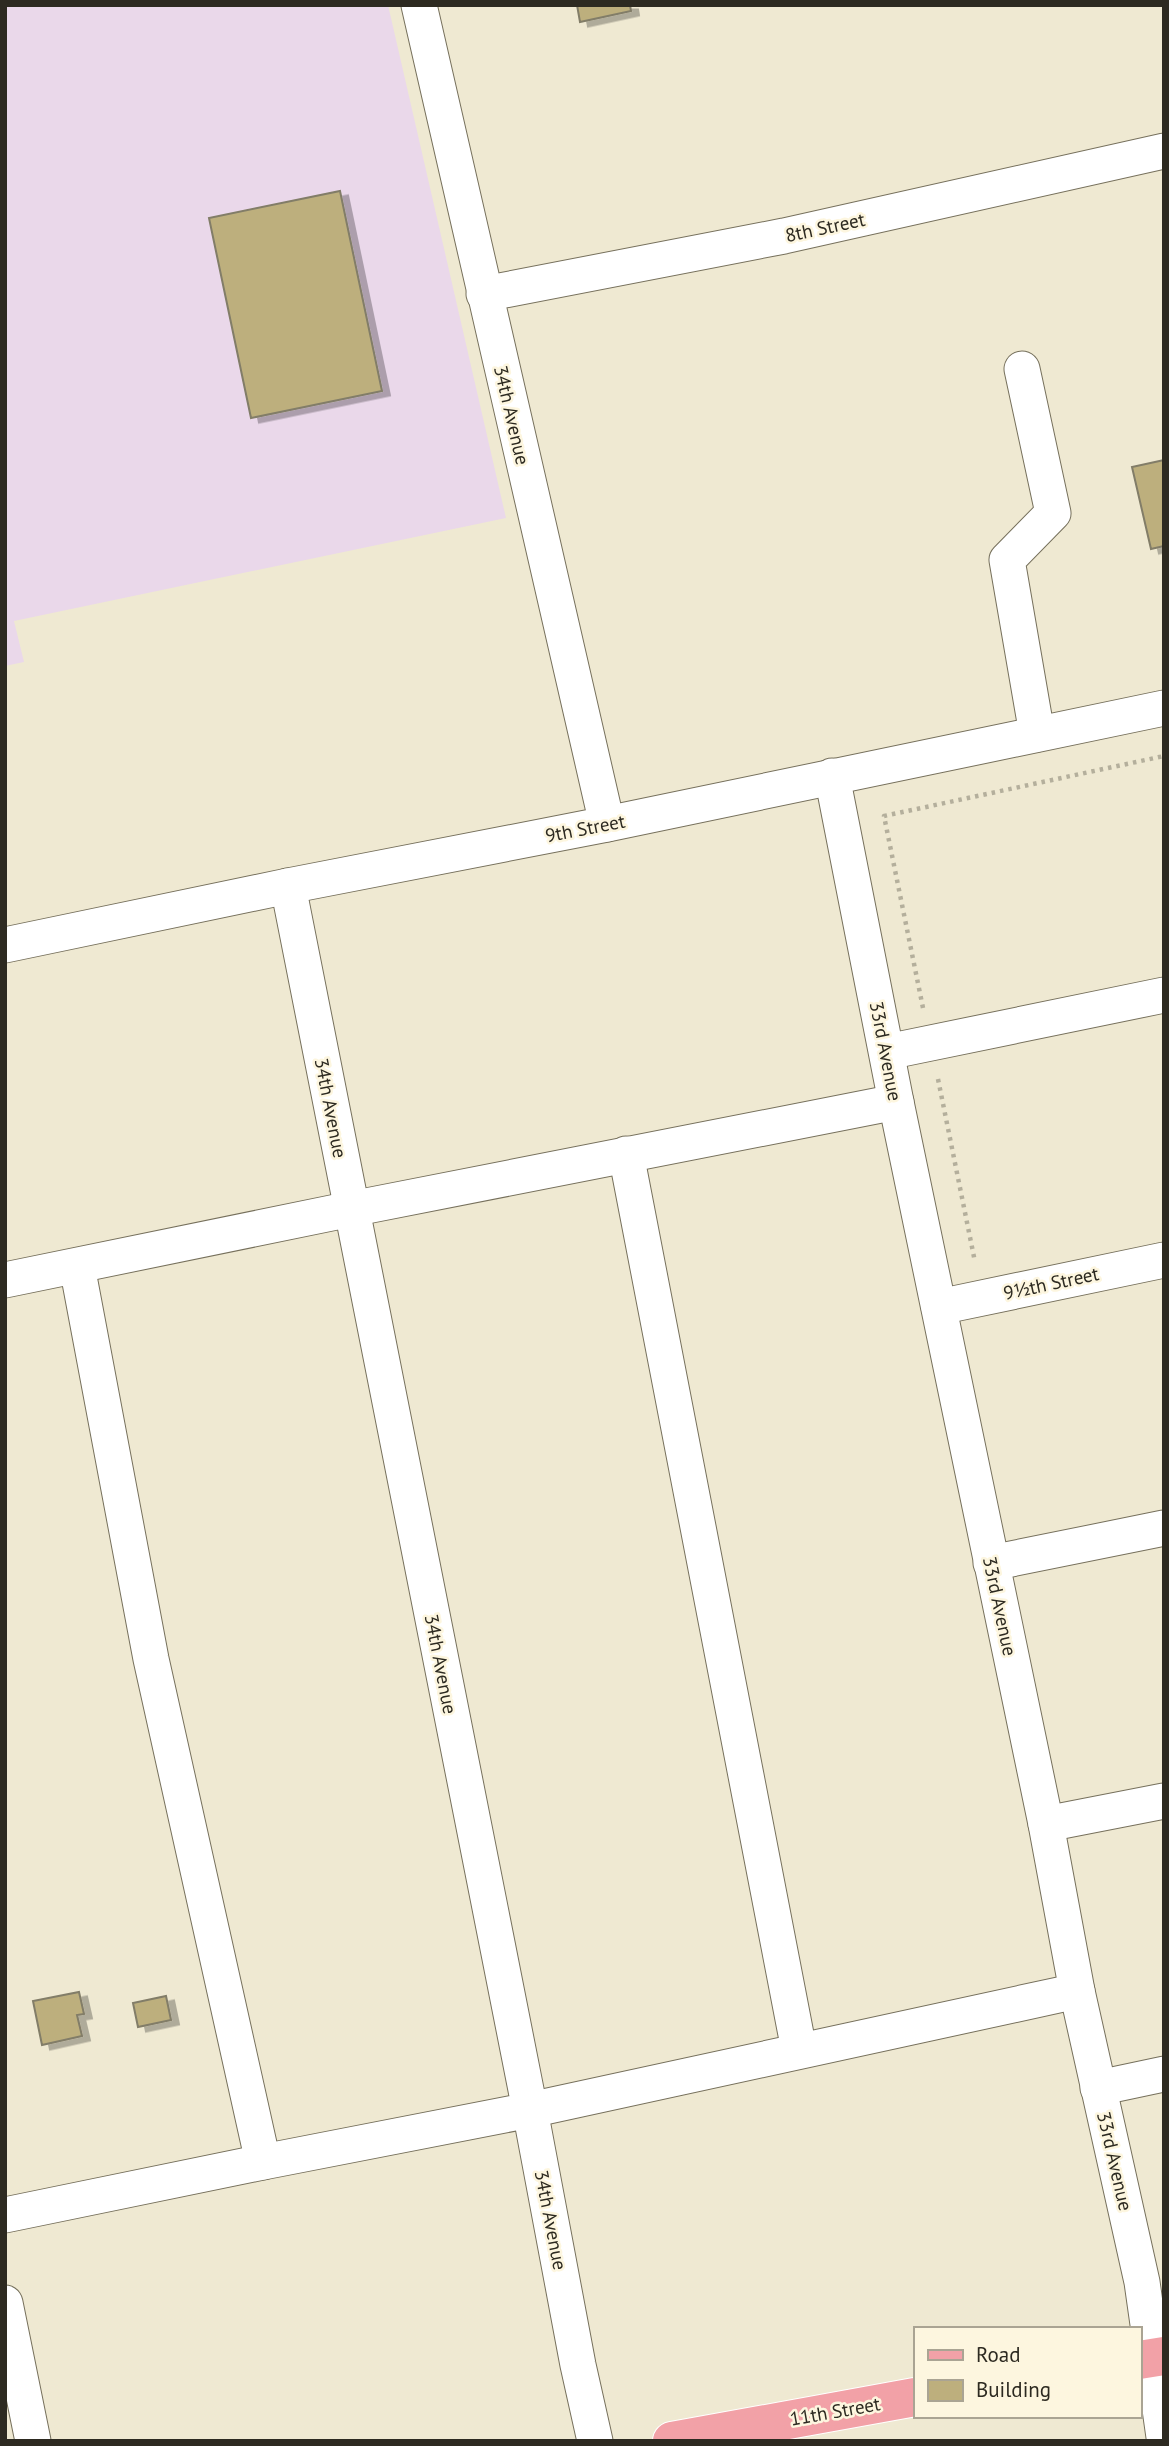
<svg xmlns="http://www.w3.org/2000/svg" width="1169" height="2446" font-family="'PT Sans',sans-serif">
  <defs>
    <filter id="shadow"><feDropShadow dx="8" dy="4.5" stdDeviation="0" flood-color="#0004"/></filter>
  </defs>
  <rect width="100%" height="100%" fill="#efe9d2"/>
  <polygon fill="#ead8ea" points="5,5 388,5 506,518 14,621 24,662 5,666"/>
  <g fill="#bdaf7d" stroke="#827d68" stroke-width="2" filter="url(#shadow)">
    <polygon points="577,5 630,5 631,11 580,22"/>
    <polygon points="340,191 382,391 251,418 209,218"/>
    <polygon points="1164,460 1164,546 1151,549 1132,467"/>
    <polygon points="79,1992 84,2014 77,2015 82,2036 42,2045 33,2001"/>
    <polygon points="166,1996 171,2020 138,2027 133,2003"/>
  </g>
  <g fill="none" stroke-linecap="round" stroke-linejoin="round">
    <g stroke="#76705c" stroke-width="37">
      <g id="minor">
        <polyline points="419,5 607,824"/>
        <polyline points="484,294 784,236 1164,151"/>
        <polyline points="1022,369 1053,513 1007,560 1037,734"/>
        <polyline points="832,776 896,1102 1046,1824 1077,1991 1142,2282 1164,2437"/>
        <polyline points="288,886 530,2110 578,2365 595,2441"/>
        <polyline points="5,945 288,886 607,824 1164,708"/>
        <polyline points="887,1052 1164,995"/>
        <polyline points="626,1154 799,2050"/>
        <polyline points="77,1266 151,1659 263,2162"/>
        <polyline points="5,1280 351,1209 896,1102"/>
        <polyline points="939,1307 1164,1260"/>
        <polyline points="991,1563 1164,1528"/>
        <polyline points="1046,1824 1164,1801"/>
        <polyline points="1098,2088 1164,2074"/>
        <polyline points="5,2215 263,2162 530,2110 1077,1991"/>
        <polyline points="5,2303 33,2441"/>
      </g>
    </g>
    <g stroke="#fff" stroke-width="40">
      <g id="major">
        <polyline points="1139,2360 1164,2356"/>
        <polyline points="672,2441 915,2397"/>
      </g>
    </g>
    <g stroke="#b4af9c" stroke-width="4.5" stroke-dasharray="3.5 5" stroke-linecap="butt">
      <polyline points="923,1008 884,816 1164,756"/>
      <polyline points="938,1079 975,1262"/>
    </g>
    <use href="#minor" stroke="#fff" stroke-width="35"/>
    <use href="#major" stroke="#f2a1a7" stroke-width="38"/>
  </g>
  <g text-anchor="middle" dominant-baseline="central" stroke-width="5" stroke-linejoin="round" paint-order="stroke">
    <g font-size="19" fill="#2d2a21" stroke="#fdf6df">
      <text transform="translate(825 227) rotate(-12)">8th Street</text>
      <text transform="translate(512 415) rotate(77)">34th Avenue</text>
      <text transform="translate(585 828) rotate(-11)">9th Street</text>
      <text transform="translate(886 1051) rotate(79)">33rd Avenue</text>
      <text transform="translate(331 1108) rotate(79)">34th Avenue</text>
      <text transform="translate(1051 1283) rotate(-12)">9½th Street</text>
      <text transform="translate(1000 1606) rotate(78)">33rd Avenue</text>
      <text transform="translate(441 1664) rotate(79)">34th Avenue</text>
      <text transform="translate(1115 2161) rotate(77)">33rd Avenue</text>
      <text transform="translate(551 2220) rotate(79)">34th Avenue</text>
      <text transform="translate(835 2411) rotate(-10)">11th Street</text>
    </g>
  </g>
  <rect width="1169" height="2446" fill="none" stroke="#2d2a21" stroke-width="14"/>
  <rect x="914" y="2327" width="228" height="91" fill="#fdf6df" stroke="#aaa493" stroke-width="2"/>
  <rect x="928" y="2350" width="35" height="10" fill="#f2a1a7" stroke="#aaa493" stroke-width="2"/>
  <text x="976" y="2362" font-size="21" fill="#2d2a21">Road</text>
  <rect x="928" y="2380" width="35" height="21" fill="#bdaf7d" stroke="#aaa493" stroke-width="2"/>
  <text x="976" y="2397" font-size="21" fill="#2d2a21">Building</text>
</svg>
